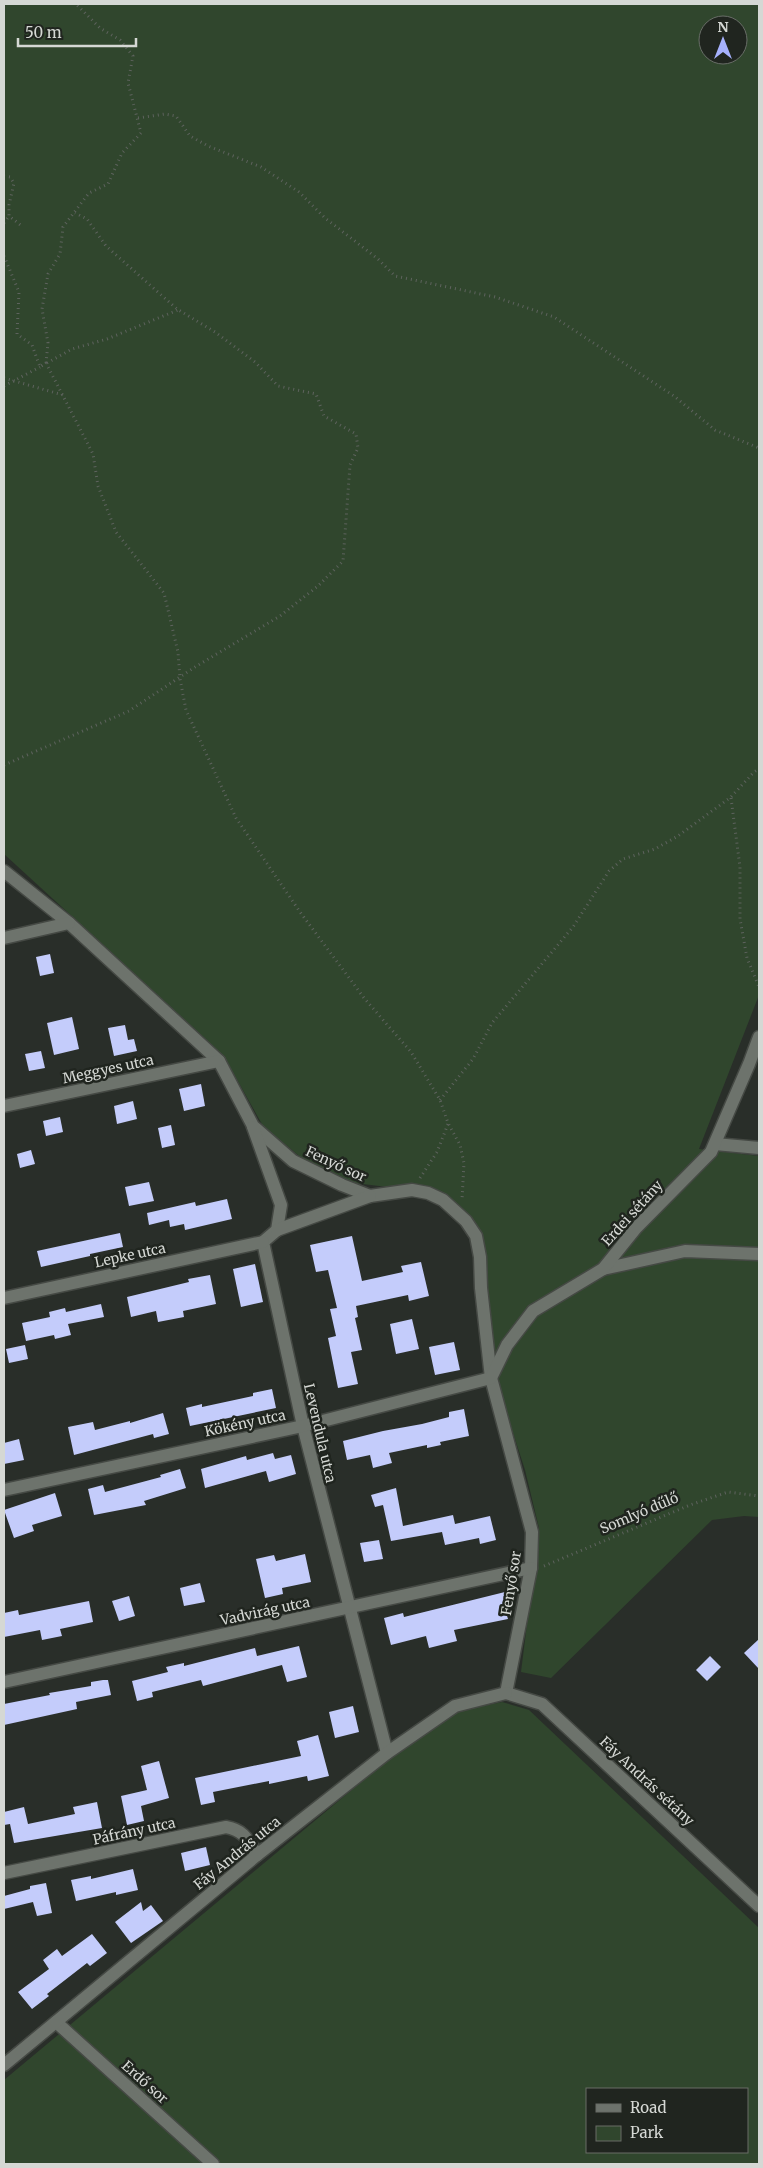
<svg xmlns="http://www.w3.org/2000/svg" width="763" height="2168" font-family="Merriweather,serif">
  <rect width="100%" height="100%" fill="#292e29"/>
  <g fill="#30462d" fill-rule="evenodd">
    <path d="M 4,4 L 759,4 L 759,995 L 699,1149 L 759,1156 L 759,1517 L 744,1516 L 712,1520 L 551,1678 L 521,1672 L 539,1528 L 525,1470 L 487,1352 L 473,1238 L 447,1204 L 412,1190 L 338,1181 L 304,1160 L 263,1126 L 226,1060 L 210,1043 L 4,854 ZM 708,25 L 738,25 L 738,55 L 708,55 Z"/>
    <path d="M 502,1702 L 529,1710 L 759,1928 L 759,2164 L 4,2164 L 4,2080 L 378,1768 L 454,1712 ZM 587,2089 L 747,2089 L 747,2152 L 587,2152 Z"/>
  </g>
  <g fill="#c4ccfb">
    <polygon points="50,954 54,973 40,976 36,957"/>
    <polygon points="72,1017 79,1049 54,1055 47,1023"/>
    <polygon points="125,1025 128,1040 134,1039 137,1051 114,1056 108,1028"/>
    <polygon points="41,1051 45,1068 29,1071 25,1054"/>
    <polygon points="201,1084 205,1106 184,1111 179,1089"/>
    <polygon points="133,1101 137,1119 117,1124 114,1106"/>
    <polygon points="60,1117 63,1132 46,1136 43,1121"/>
    <polygon points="171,1125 175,1145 162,1148 158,1128"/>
    <polygon points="31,1150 35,1164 20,1168 17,1154"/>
    <polygon points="149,1182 154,1201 129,1206 125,1187"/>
    <polygon points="227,1199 232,1219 185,1230 184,1224 170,1227 169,1220 149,1225 147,1213 195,1202 196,1206"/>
    <polygon points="120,1233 123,1247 90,1254 90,1256 41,1267 37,1251"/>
    <polygon points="352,1236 362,1281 403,1272 401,1266 421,1262 429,1296 409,1301 408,1295 356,1306 358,1317 355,1318 362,1350 351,1352 358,1384 338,1388 328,1338 336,1336 330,1309 337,1308 328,1270 316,1272 310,1245"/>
    <polygon points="255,1264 263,1302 241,1307 233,1269"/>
    <polygon points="210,1275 216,1304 183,1311 184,1317 158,1322 156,1311 131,1317 127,1297 189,1282 188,1279"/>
    <polygon points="101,1304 104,1317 68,1324 71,1335 55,1339 54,1335 26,1341 22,1323 50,1317 49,1312 65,1308 66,1312"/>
    <polygon points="412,1319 419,1349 396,1354 390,1324"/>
    <polygon points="454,1342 460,1370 435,1375 429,1347"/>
    <polygon points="25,1345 28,1359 9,1363 6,1349"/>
    <polygon points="272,1389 276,1408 190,1426 186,1408 202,1404 202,1407 253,1396 253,1393"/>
    <polygon points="464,1409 469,1436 440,1442 441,1445 427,1448 427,1445 389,1453 392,1463 373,1468 370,1455 347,1460 343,1441 383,1431 422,1424 449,1417 449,1412"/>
    <polygon points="163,1413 169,1434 154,1438 153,1434 74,1455 68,1427 93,1422 95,1430 130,1421 130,1423"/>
    <polygon points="19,1439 24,1460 4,1464 4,1443"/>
    <polygon points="273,1453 275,1459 291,1455 296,1474 269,1482 266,1471 205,1488 201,1469 246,1456 247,1460"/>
    <polygon points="180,1469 186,1488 144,1501 146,1505 94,1515 88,1489 103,1485 105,1492 161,1477 160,1475"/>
    <polygon points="396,1488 403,1526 453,1515 455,1524 490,1516 496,1540 480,1544 479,1538 445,1545 442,1532 391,1541 383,1505 375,1507 371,1495"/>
    <polygon points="55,1493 62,1516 32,1525 34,1531 14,1538 4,1510"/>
    <polygon points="379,1540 383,1559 364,1562 360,1543"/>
    <polygon points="305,1554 311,1582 282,1588 283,1594 265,1598 256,1559 274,1555 276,1561"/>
    <polygon points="200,1583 205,1602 184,1606 180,1588"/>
    <polygon points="509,1591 512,1604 504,1606 508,1619 454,1630 457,1641 429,1648 426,1636 391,1645 384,1618 403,1613 404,1617"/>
    <polygon points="129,1596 135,1616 119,1621 112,1601"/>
    <polygon points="89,1601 93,1622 60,1629 62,1636 42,1640 40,1630 4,1637 4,1613 18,1610 19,1615"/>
    <polygon points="759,1639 759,1669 744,1653"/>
    <polygon points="299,1646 307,1677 287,1682 282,1665 203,1686 201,1680 152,1692 153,1697 137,1701 132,1681 168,1672 166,1667 184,1663 184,1666 255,1648 257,1656"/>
    <polygon points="710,1656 721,1667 707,1681 696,1670"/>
    <polygon points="103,1680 108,1680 111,1695 76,1702 77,1709 4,1725 4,1704 50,1695 49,1693 91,1686 91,1682"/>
    <polygon points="353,1706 359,1732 335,1738 329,1712"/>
    <polygon points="318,1735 329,1776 308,1781 307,1776 269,1784 269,1781 213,1792 215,1802 201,1805 195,1778 301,1756 297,1741"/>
    <polygon points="159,1761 169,1798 141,1806 144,1821 127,1825 121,1796 147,1790 141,1766"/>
    <polygon points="97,1802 102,1828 14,1843 10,1824 4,1825 4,1812 24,1807 28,1824 75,1814 73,1807"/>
    <polygon points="206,1847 210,1865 185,1871 181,1853"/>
    <polygon points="133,1869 138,1890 116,1895 116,1892 76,1901 71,1880 91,1876 91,1879"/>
    <polygon points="46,1883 52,1913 37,1916 33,1902 4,1909 4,1896 30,1889 30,1886"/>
    <polygon points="141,1902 143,1911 151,1905 163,1921 131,1943 115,1922"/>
    <polygon points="92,1934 107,1953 90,1966 87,1963 47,1994 49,1996 32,2009 18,1992 49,1969 43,1960 57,1949 62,1956"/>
  </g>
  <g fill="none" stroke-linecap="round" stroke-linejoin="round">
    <g stroke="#454944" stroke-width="15">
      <g id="minor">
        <polyline points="4,871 69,923 219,1061 253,1126 293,1161 342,1185 370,1196 412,1190 428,1193 443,1200 466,1221 476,1236 480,1257 481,1288 491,1378 532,1532 531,1568 506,1693"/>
        <polyline points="4,938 69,923"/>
        <polyline points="4,1106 219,1061"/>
        <polyline points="253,1127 281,1205 277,1230 263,1242 303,1426 387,1753"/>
        <polyline points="715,1144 759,1148"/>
        <polyline points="277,1230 370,1196"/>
        <polyline points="603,1269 685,1251 759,1254"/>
        <polyline points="4,1298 263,1242"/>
        <polyline points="4,1490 303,1426 491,1378 507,1345 533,1311 603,1269 636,1228 711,1152 749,1064 759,1037"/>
        <polyline points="4,1682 531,1568"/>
        <polyline points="506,1693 542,1704 759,1906"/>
        <path d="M 4,1873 L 226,1827 C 244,1830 248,1840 257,1855"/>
        <polyline points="56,2022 213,2164"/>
        <polyline points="4,2065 257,1855 387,1753 455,1706 506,1693"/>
      </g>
    </g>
    <g stroke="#5e635e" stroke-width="3" stroke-dasharray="1 4" stroke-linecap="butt">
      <polyline points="138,118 165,114 176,116 190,136 208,146 261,167 299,192 325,218 378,259 395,276 495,297 554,317 674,396 715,430 759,448"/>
      <polyline points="4,176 10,177 14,183 9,205 9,216 23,227"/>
      <polyline points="4,223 9,216"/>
      <polyline points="4,256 19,292 17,334 32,345 40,367 46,363 93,454 98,486 116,532 164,593 178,652 180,679 186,710 236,818 300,912 364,998 411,1052 440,1100 448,1123 460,1145 464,1163 462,1200"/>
      <polyline points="46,363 48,343 42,309 48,274 60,254 63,227 89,193 108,184 122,153 141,133 128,83 133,56 120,40 100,28 76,4"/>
      <polyline points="47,363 72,349 107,339 178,310"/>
      <polyline points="4,378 63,395"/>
      <polyline points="4,386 40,367"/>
      <polyline points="4,765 129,711 195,667 280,616 318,586 343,561 350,465 358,448 356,434 324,416 316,394 278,386 255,362 215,332 177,309 106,246 87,219 75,213"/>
      <polyline points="731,798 740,867 740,919 747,958 759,987"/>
      <polyline points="440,1100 473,1059 492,1023 573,927 609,871 623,859 655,849 678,836 731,797 754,772 759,769"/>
      <polyline points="420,1178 437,1152 448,1124"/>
      <polyline points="544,1566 690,1505 728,1492 759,1496"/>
    </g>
    <use href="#minor" stroke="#6d736c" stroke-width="12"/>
  </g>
  <g text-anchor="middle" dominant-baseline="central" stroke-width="5" stroke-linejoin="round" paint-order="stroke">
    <g font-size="14" fill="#d5d8d4" stroke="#20251f">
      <text transform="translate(108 1069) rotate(-12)">Meggyes utca</text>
      <text transform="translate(336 1164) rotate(25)">Fenyő sor</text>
      <text transform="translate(632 1213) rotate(-48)">Erdei sétány</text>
      <text transform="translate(130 1255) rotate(-12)">Lepke utca</text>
      <text transform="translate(245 1423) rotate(-12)">Kökény utca</text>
      <text transform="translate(320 1433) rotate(77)">Levendula utca</text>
      <text transform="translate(639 1513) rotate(-23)">Somlyó dűlő</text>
      <text transform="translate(511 1583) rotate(-81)">Fenyő sor</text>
      <text transform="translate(265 1611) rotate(-12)">Vadvirág utca</text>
      <text transform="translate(647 1781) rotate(43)">Fáy András sétány</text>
      <text transform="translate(134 1831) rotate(-12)">Páfrány utca</text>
      <text transform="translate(237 1853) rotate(-39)">Fáy András utca</text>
      <text transform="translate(145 2082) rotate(42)">Erdő sor</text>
    </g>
  </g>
  <rect width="763" height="2168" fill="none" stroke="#d5d8d4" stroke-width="10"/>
  <rect x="586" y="2088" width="162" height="65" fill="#20251f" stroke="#686d67"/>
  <rect x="596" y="2104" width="25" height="8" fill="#6d736c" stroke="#686d67"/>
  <text x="630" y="2113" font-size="15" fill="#d5d8d4">Road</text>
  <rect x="596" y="2126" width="25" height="15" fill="#30462d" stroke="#686d67"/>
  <text x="630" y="2138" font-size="15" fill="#d5d8d4">Park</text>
  <g transform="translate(723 40)"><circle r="24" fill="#20251f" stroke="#686d67"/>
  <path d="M0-4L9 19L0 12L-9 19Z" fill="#a6b1fc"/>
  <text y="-8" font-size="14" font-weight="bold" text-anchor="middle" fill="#d5d8d4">N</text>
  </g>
  <path d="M18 38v8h118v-8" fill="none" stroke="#d5d8d4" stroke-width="2.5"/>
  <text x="25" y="38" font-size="15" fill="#d5d8d4" stroke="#20251f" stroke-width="4" paint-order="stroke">50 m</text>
</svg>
